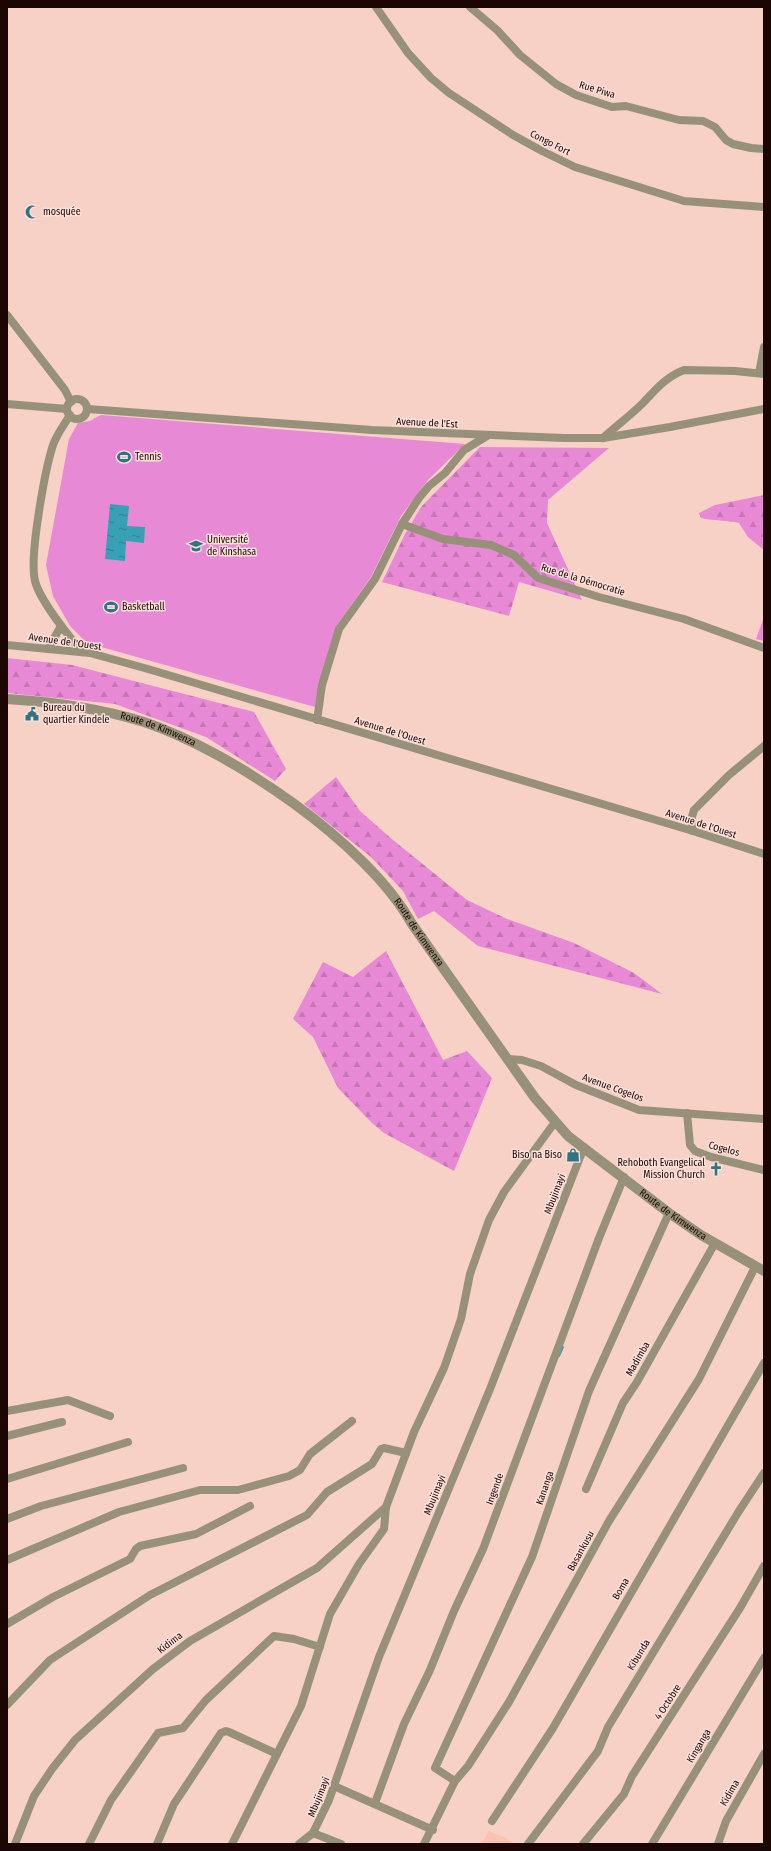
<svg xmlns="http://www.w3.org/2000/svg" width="771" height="1851" font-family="'Fira Sans Condensed',sans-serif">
  <defs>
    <pattern id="forest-firs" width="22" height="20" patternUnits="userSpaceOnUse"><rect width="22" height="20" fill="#e889d6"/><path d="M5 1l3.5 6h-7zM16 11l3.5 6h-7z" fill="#c675b6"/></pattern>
    <pattern id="water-ripples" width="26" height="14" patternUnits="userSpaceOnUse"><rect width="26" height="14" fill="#38a0b5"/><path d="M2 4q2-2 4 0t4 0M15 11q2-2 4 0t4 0" fill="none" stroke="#2e8091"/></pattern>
  </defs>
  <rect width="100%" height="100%" fill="#f7d0c6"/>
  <polygon fill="#fcc2b4" points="489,1831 506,1838 513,1844 481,1844"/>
  <g fill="url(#forest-firs)">
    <polygon points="480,447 609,448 548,500 547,523 582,600 519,582 509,616 382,582 405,534 421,507"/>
    <path d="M 764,495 L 764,550 L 748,537 L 739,523 C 726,520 714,521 701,518 L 699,513 L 715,505 Z"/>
    <polygon points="7,658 72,665 254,712 286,769 275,781 206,737 115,704 7,693"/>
    <polygon points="336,777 360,811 393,840 467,900 507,919 574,943 634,973 662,994 478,946 434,911 418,919 403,891 371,857 304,804"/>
    <polygon points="386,951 443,1060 467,1051 492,1078 454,1171 384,1133 372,1123 338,1088 313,1037 293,1019 323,962 353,977"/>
  </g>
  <g fill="#e889d6">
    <polygon points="101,415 465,444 428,480 401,516 371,577 337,625 328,652 315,707 87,643 70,626 53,596 46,565 69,439 78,423 90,421"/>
    <polygon points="764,617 764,641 756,639"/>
  </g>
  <polygon fill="url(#water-ripples)" points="110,504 129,506 127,526 145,527 144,543 126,541 125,561 105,559"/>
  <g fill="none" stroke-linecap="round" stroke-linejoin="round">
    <polyline stroke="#38a0b5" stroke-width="2" points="559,1356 563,1347"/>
    <g stroke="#979179" stroke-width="8">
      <polyline points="376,7 408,53 431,78 449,93 513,135 542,151 575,167 684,201 764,207"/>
      <polyline points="470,7 497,30 520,55 556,84 576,95 612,107 626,106 679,120 703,121 715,127 726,140 733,144 751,148 764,149"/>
      <polyline points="7,315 65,390 71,402"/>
      <polyline points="759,373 764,347"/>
      <circle cx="77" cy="409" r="10"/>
      <polyline points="7,404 67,409"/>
      <polyline points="88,409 372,430 564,438 603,438 670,427 764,409"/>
      <path d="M 70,415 C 64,425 57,434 53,445 C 45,470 29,556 35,581 C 40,601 68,635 82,652"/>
      <path d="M 603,438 C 616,426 631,415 643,403 C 656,389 666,377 684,370 L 735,371 L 764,374"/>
      <polyline points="402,524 443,539 491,545 514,555 538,578 599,597 684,619 764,648"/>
      <polyline points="7,645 90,653 148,669 693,831 764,854"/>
      <polyline points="48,649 61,626"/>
      <polyline points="317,720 322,685 339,629 375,579 402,524 419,498 429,486 445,473 464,450 487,436"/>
      <polyline points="693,831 691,820 694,810 729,775 764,746"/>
      <polyline points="508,1059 522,1060 541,1066 576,1085 639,1110 764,1119"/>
      <polyline points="687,1113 690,1145 695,1151 711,1157 764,1170"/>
      <polyline points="7,1411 68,1400 110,1416"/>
      <polyline points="7,1436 62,1422"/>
      <polyline points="7,1479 128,1442"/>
      <polyline points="586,1489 623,1403 637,1382 715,1243"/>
      <polyline points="7,1519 41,1506 183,1468"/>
      <polyline points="7,1560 119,1512 200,1490 238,1490 289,1476 300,1470 310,1454 352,1421"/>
      <polyline points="7,1624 53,1597 130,1559 136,1549 140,1546 196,1534 250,1506"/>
      <polyline points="7,1705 50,1660 150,1595 307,1515 327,1492 372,1464 381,1449 384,1448 406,1453"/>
      <polyline points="455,1781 435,1768 532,1557 589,1391 669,1213"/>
      <polyline points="334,1786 433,1830"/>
      <polyline points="375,1803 404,1724 430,1670 454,1611 483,1549 599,1238 624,1177"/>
      <polyline points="492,1821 553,1728 764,1363"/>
      <polyline points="313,1833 341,1844"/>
      <polyline points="15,1844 34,1796 52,1769 75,1740 153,1669 190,1641 317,1568 386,1507"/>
      <polyline points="89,1844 111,1800 158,1733 183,1728 206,1700 274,1636 294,1639 320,1647"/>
      <polyline points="157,1844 174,1804 221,1733 226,1731 229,1732 277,1754"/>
      <polyline points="232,1844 301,1706 330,1614 359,1564 384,1529 386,1507 414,1432 444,1368 461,1319 470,1274 489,1220 504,1192 555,1122"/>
      <polyline points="299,1844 313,1833 329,1800 379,1657 490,1389 584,1147"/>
      <polyline points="424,1844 455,1781 468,1766 509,1702 609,1521 699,1379 755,1267"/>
      <polyline points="528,1844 598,1751 608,1727 739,1511 764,1473"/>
      <polyline points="583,1844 624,1794 632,1776 740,1608 764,1566"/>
      <polyline points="652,1844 764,1658"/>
      <polyline points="718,1844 726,1821 764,1754"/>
    </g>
    <path stroke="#979179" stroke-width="10" id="s1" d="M 7,699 C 54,702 99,708 144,722 C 231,751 367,843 412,924 L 535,1098 L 568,1136 L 669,1213 L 701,1235 L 764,1271"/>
  </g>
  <defs>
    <g id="mosque-bare" transform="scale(1.08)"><path d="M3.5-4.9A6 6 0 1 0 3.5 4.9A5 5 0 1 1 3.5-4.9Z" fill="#2f7483" stroke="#fbe0da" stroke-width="2.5" paint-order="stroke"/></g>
    <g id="stadium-bare" transform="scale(1.08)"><path d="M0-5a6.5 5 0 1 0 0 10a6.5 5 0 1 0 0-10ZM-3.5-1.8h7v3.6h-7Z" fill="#2f7483" stroke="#fbe0da" stroke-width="2.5" paint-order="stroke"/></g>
    <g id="university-bare" transform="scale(1.08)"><path d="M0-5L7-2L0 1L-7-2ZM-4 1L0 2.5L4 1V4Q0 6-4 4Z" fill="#2f7483" stroke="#fbe0da" stroke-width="2.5" paint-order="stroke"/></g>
    <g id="civic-bare" transform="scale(1.08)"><path d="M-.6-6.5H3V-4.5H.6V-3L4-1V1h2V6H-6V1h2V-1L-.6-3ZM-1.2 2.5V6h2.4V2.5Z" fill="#2f7483" stroke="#fbe0da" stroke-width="2.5" paint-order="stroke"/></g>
    <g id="shop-bare" transform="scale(1.08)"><path d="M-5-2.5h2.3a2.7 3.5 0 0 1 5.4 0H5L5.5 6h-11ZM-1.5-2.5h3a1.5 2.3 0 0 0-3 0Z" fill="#2f7483" stroke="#fbe0da" stroke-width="2.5" paint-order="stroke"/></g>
    <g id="church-bare" transform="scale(1.08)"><path d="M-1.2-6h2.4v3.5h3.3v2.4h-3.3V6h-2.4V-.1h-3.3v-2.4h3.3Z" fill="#2f7483" stroke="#fbe0da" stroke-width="2.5" paint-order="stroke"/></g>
  </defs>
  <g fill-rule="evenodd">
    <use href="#mosque-bare" x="32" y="212"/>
    <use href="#stadium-bare" x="124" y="457"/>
    <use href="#university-bare" x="196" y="546"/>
    <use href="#stadium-bare" x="111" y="607"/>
    <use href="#civic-bare" x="32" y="714"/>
    <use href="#shop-bare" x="573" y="1155"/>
    <use href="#church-bare" x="716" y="1169"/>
  </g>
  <g text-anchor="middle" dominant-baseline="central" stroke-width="3" stroke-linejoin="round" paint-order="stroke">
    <g font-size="10" fill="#1b0603" stroke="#fbe0da">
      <text transform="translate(597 90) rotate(17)">Rue Piwa</text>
      <text transform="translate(550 143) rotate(27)">Congo Fort</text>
      <text transform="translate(427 423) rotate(3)">Avenue de l'Est</text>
      <text transform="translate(583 580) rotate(17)">Rue de la Démocratie</text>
      <text transform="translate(65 642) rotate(8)">Avenue de l'Ouest</text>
      <text stroke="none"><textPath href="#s1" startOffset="155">Route de Kimwenza</textPath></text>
      <text transform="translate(390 731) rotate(17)">Avenue de l'Ouest</text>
      <text transform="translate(701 824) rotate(18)">Avenue de l'Ouest</text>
      <text stroke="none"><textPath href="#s1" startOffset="491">Route de Kimwenza</textPath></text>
      <text transform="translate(613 1088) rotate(20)">Avenue Cogelos</text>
      <text transform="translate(724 1149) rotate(15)">Cogelos</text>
      <text transform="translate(555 1194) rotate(-69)">Mbujimayi</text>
      <text stroke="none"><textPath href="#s1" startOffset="875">Route de Kimwenza</textPath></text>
      <text transform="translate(638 1359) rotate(-60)">Madimba</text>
      <text transform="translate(545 1488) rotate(-71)">Kananga</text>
      <text transform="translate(495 1489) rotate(-70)">Ingende</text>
      <text transform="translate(435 1495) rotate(-68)">Mbujimayi</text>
      <text transform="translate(581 1551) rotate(-61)">Basankusu</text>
      <text transform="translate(621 1589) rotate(-60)">Boma</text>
      <text transform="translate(170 1643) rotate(-38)">Kidima</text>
      <text transform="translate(639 1655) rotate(-59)">Kibunda</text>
      <text transform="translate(668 1702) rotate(-57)">4 Octobre</text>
      <text transform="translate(699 1746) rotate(-59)">Kinganga</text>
      <text transform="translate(730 1793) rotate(-60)">Kidima</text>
      <text transform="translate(319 1797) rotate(-68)">Mbujimayi</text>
    </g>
    <g font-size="10" fill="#1b0603" stroke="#fbe0da" text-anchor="start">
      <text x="43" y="212">mosquée</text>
      <text x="135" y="457">Tennis</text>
      <text x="207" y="540">Université<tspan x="207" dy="12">de Kinshasa</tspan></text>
      <text x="122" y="607">Basketball</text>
      <text x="43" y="708">Bureau du<tspan x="43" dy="12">quartier Kindele</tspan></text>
      <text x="562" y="1155" text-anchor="end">Biso na Biso</text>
      <text x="705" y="1163" text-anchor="end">Rehoboth Evangelical<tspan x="705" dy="12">Mission Church</tspan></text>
    </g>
  </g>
  <rect width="771" height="1851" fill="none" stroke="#1b0603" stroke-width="16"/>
</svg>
